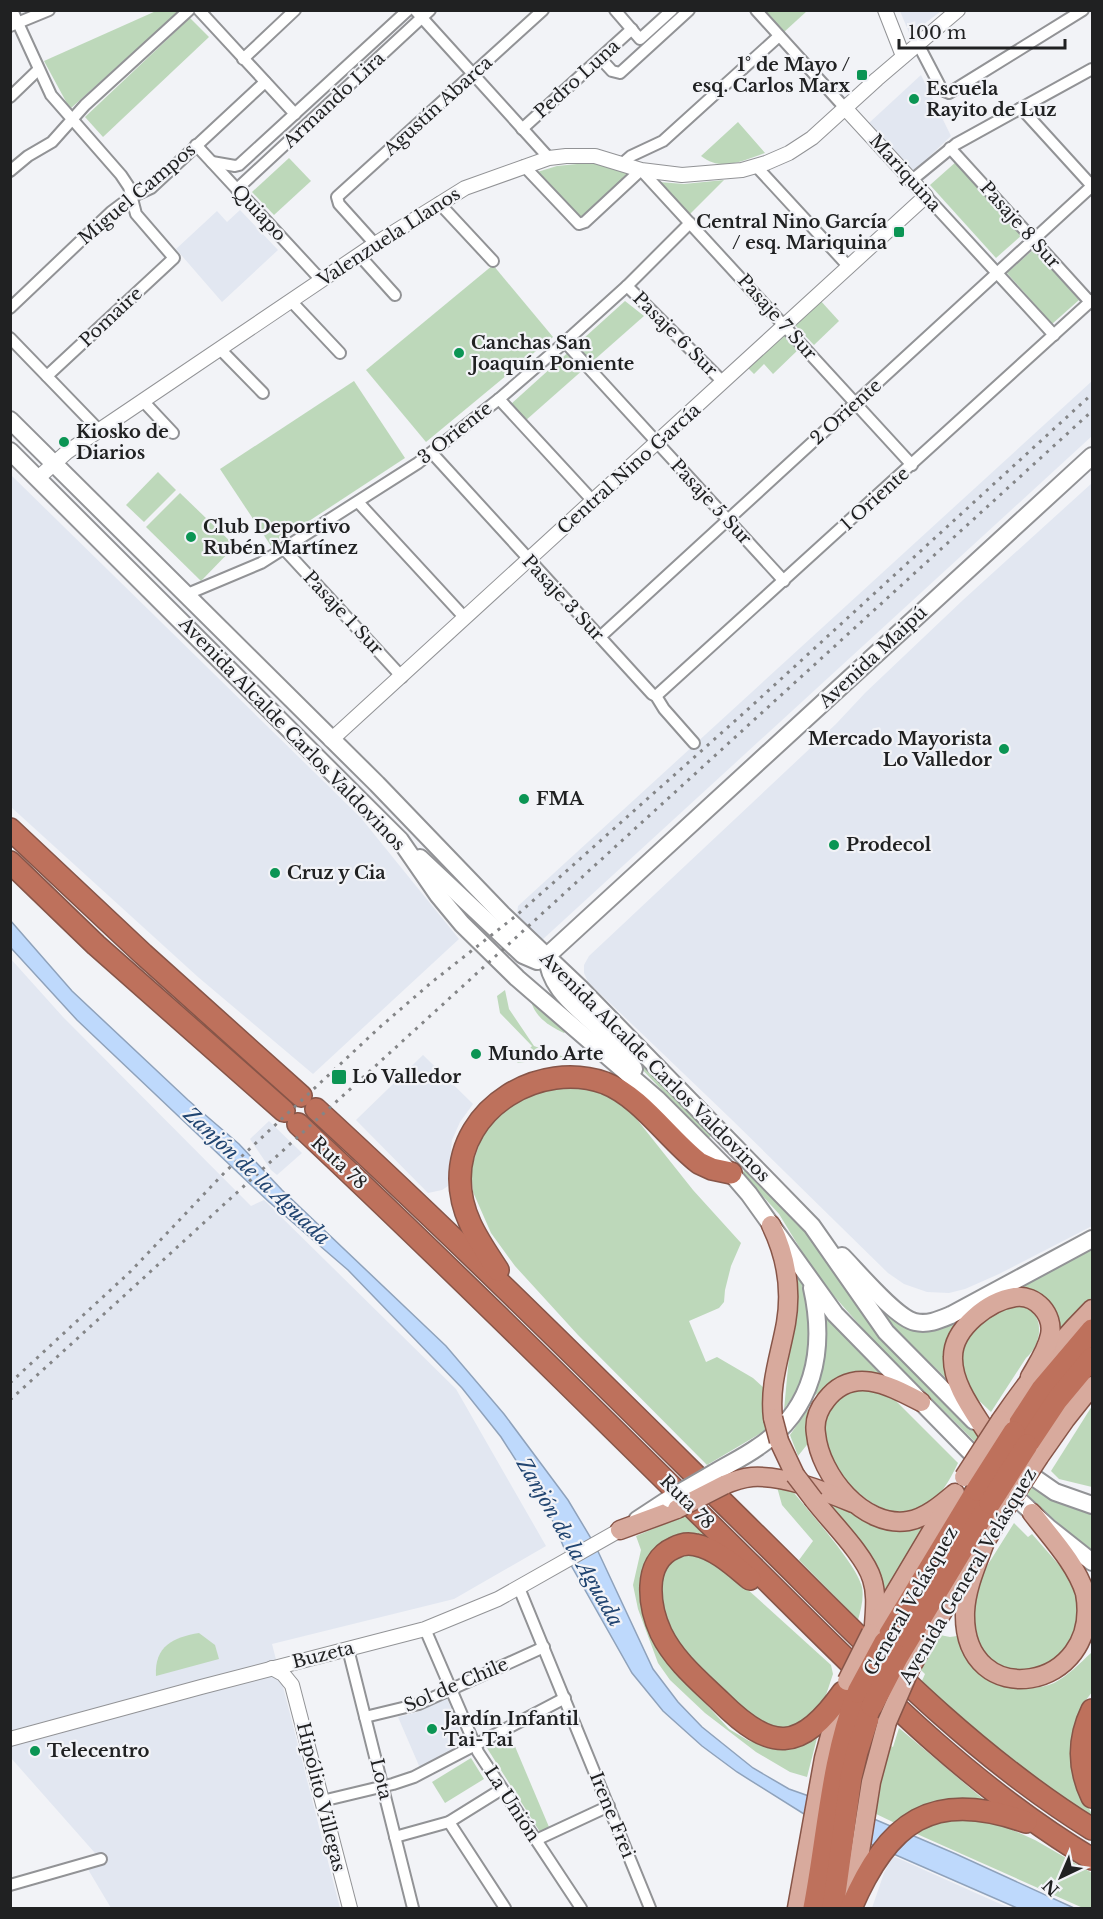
<svg xmlns="http://www.w3.org/2000/svg" width="1103" height="1919" font-family="'Libre Baskerville',serif">
  <rect width="100%" height="100%" fill="#f2f3f7"/>
  <g fill="#e2e7f1">
    <polygon points="900,11 941,11 910,35"/>
    <polygon points="921,75 951,136 914,171 869,123"/>
    <polygon points="240,210 278,250 222,302 176,249 217,211 227,222"/>
    <polygon points="1092,381 1092,436 541,941 517,915 518,906"/>
    <polygon points="10,474 361,818 459,939 313,1074 198,977 11,807"/>
    <polygon points="1092,483 1092,1226 999,1274 965,1289 949,1293 927,1292 904,1284 888,1273 730,1118 588,982 584,973 584,965 589,956 836,724 865,693 963,600"/>
    <polygon points="10,958 63,1017 251,1206 264,1200 456,1389 546,1546 454,1599 272,1644 340,1908 111,1908 86,1866 102,1861 11,1758"/>
    <polygon points="423,1055 473,1104 460,1122 452,1140 448,1186 442,1190 428,1193 356,1120"/>
    <polygon points="269,1121 302,1153 277,1175 271,1170 250,1139"/>
    <polygon points="447,1698 464,1742 462,1746 420,1768 398,1717 418,1712"/>
    <polygon points="893,1856 998,1903 1011,1908 872,1908 884,1873"/>
  </g>
  <g fill="#bdd8ba">
    <polygon points="156,11 179,11 70,109 44,61"/>
    <polygon points="763,11 807,11 784,32"/>
    <polygon points="190,18 209,37 103,137 85,117"/>
    <path d="M 738,122 L 765,153 C 743,161 721,172 701,156 Z"/>
    <polygon points="289,158 311,181 274,215 252,192"/>
    <polygon points="957,161 1022,235 996,258 930,185"/>
    <polygon points="587,163 612,166 634,176 581,224 534,173 557,166"/>
    <polygon points="724,180 690,214 659,182 684,184"/>
    <polygon points="1034,249 1079,300 1052,324 1007,273"/>
    <polygon points="493,265 553,337 426,442 366,370"/>
    <polygon points="819,299 839,321 814,345 793,323"/>
    <polygon points="625,301 644,316 525,421 511,404"/>
    <polygon points="784,332 800,348 773,374 764,364 754,374 747,367"/>
    <polygon points="354,381 405,458 271,546 220,469"/>
    <polygon points="158,472 176,490 144,522 126,505"/>
    <polygon points="180,493 235,546 201,581 146,527"/>
    <polygon points="555,977 714,1132 708,1139"/>
    <polygon points="505,990 509,1009 534,1046 564,1057 517,1063 532,1046 500,1013 497,996"/>
    <path d="M 530,995 L 566,1031 L 564,1033 C 547,1025 532,1015 530,995 Z"/>
    <polygon points="581,1084 607,1094 631,1112 693,1190 741,1243 731,1266 725,1290 724,1302 719,1308 689,1321 706,1362 717,1357 753,1378 765,1389 768,1429 707,1465 578,1335 515,1266 491,1233 473,1192 471,1169 482,1136 493,1118 527,1092"/>
    <polygon points="746,1169 817,1238 899,1352 977,1433 1049,1496 1067,1506 1092,1513 1092,1552 1042,1509 871,1338 834,1296 812,1268 779,1214 742,1173"/>
    <path d="M 1092,1247 L 1092,1297 L 1056,1334 L 1028,1294 L 952,1331 C 942,1348 942,1362 949,1381 L 897,1331 L 853,1271 L 916,1327 Z"/>
    <path d="M 793,1267 C 814,1300 817,1346 801,1382 C 797,1392 789,1401 784,1410 L 790,1346 Z"/>
    <path d="M 1016,1306 C 1046,1307 1044,1343 1026,1358 L 991,1412 L 970,1392 L 956,1360 L 975,1326 L 998,1311 Z"/>
    <path d="M 825,1316 L 883,1375 C 855,1368 835,1380 814,1396 C 822,1369 829,1344 825,1316 Z"/>
    <path d="M 868,1384 L 887,1392 L 958,1463 C 949,1482 939,1499 922,1510 C 918,1513 913,1513 908,1513 C 869,1516 821,1464 823,1425 C 824,1418 831,1405 835,1400 C 841,1392 859,1388 868,1384 Z"/>
    <polygon points="1092,1406 1092,1487 1059,1479 1051,1471"/>
    <polygon points="808,1409 807,1423 810,1441 798,1456 790,1435"/>
    <path d="M 777,1487 L 791,1489 C 808,1511 856,1563 862,1587 C 864,1598 861,1609 858,1620 L 799,1560 L 813,1541 L 782,1505 Z"/>
    <polygon points="817,1499 833,1502 856,1513 936,1512 880,1599"/>
    <polygon points="684,1516 721,1549 655,1553 669,1664 729,1729 749,1741 783,1748 818,1734 807,1777 790,1772 756,1752 705,1713 670,1680 658,1663 638,1609 633,1585 641,1550 636,1536"/>
    <polygon points="1014,1523 1028,1537 1032,1534 1067,1574 1074,1584 1083,1622 1061,1658 1029,1671 1007,1668 995,1663 978,1648 969,1618 982,1574"/>
    <polygon points="684,1551 715,1560 831,1665 833,1674 821,1710 810,1721 786,1730 765,1731 724,1696 665,1629 657,1582 675,1554"/>
    <path d="M 199,1633 L 215,1645 L 219,1659 L 156,1676 C 154,1646 174,1637 199,1633 Z"/>
    <path d="M 940,1635 L 950,1637 L 957,1636 C 963,1648 967,1664 978,1672 C 995,1686 1034,1693 1054,1683 C 1068,1676 1080,1663 1091,1653 L 1092,1648 L 1092,1692 L 1083,1704 L 1076,1724 L 1072,1753 L 1074,1782 L 1092,1814 L 1092,1821 L 1041,1789 L 921,1683 L 925,1674 L 919,1668 Z"/>
    <polygon points="899,1728 989,1804 897,1824 872,1812 887,1744 893,1747"/>
    <polygon points="511,1737 549,1827 540,1832 487,1748"/>
    <polygon points="471,1758 484,1779 445,1803 432,1782"/>
    <polygon points="938,1816 990,1820 1035,1840 1092,1873 1092,1908 1083,1908 908,1830"/>
  </g>
  <polygon fill="#bed9fc" stroke="#8fa2bb" stroke-width="1.5" points="10,920 72,991 188,1100 239,1144 282,1190 446,1346 504,1414 568,1500 595,1545 653,1669 678,1702 702,1727 753,1768 789,1789 874,1819 956,1854 1074,1908 1017,1908 834,1828 804,1814 737,1772 702,1746 663,1711 632,1673 572,1567 549,1512 501,1437 462,1388 348,1270 269,1202 77,1020 11,948"/>
  <g fill="none" stroke-linecap="round" stroke-linejoin="round">
    <g stroke="#929396" stroke-width="14">
      <g id="minor">
        <polyline points="12,10 51,95 121,175 129,187 136,214 174,258 47,376"/>
        <polyline points="199,10 295,114"/>
        <polyline points="415,10 549,158"/>
        <polyline points="615,10 640,39 672,10"/>
        <polyline points="756,10 845,108"/>
        <polyline points="10,26 49,10"/>
        <polyline points="918,44 942,90 949,93 1083,10"/>
        <polyline points="600,58 612,71 620,73 689,10"/>
        <polyline points="243,59 295,10"/>
        <polyline points="10,97 38,70"/>
        <polyline points="522,129 632,29"/>
        <polyline points="196,145 321,280"/>
        <polyline points="950,148 1090,302"/>
        <polyline points="212,162 235,166 239,165 408,10"/>
        <polyline points="623,163 631,156 663,141 779,36"/>
        <polyline points="524,166 579,224 585,222 641,170 912,465"/>
        <polyline points="756,166 849,267"/>
        <polyline points="10,171 28,156 52,142 85,105 189,10"/>
        <polyline points="912,180 956,144 1092,69"/>
        <polyline points="237,189 430,10"/>
        <polyline points="926,196 1054,335"/>
        <polyline points="439,203 493,261"/>
        <polyline points="375,244 339,204 337,197 543,10"/>
        <polyline points="359,255 395,295"/>
        <polyline points="627,286 723,382"/>
        <polyline points="291,301 340,353"/>
        <polyline points="10,308 111,212 131,197 151,188 265,82"/>
        <polyline points="10,338 99,430"/>
        <polyline points="565,342 784,581"/>
        <polyline points="220,349 263,393"/>
        <polyline points="499,399 593,501"/>
        <polyline points="143,401 173,433"/>
        <polyline points="432,453 652,694 656,696 664,709 694,743"/>
        <polyline points="358,502 465,618"/>
        <polyline points="284,549 402,677"/>
        <polyline points="185,595 261,563 418,463 499,399 565,342 627,286 690,223"/>
        <polyline points="600,637 1092,186 1021,108"/>
        <polyline points="656,696 1092,300"/>
        <polyline points="519,1588 650,1908"/>
        <polyline points="425,1629 478,1752 581,1908"/>
        <polyline points="348,1649 413,1908"/>
        <polyline points="365,1717 419,1704 544,1647"/>
        <polyline points="322,1801 393,1784 414,1777 565,1698"/>
        <polyline points="449,1822 505,1908"/>
        <polyline points="395,1837 449,1822 502,1789"/>
        <polyline points="536,1840 609,1806"/>
        <polyline points="10,1885 101,1859"/>
      </g>
    </g>
    <g stroke="#929396" stroke-width="16">
      <g id="tertiary">
        <polyline points="885,10 903,56"/>
        <polyline points="38,478 67,452 375,244 465,188 549,158 566,156 595,156 641,170 682,175 742,170 766,163 789,153 812,138 877,79 958,10"/>
        <polyline points="331,740 926,196 845,108"/>
        <polyline points="272,1668 283,1674 292,1685 350,1908"/>
        <polyline points="10,1739 201,1687 425,1629 498,1599 620,1530"/>
      </g>
    </g>
    <g stroke="#929396" stroke-width="20">
      <g id="secondary">
        <polyline points="10,420 377,784 502,914 580,988 812,1226 886,1332 974,1421"/>
        <polyline points="10,451 400,840 438,895 462,924 517,978 657,1099 731,1173 749,1194 835,1314 986,1468"/>
        <polyline points="420,858 523,955 537,961 547,956 1092,456"/>
        <path d="M 547,956 C 549,990 579,1008 600,1030 C 613,1042 624,1056 634,1069"/>
        <path d="M 842,1256 C 857,1271 896,1318 915,1322 C 928,1325 939,1320 951,1315 L 1092,1239"/>
        <polyline points="1019,1467 1055,1492 1092,1505"/>
        <path d="M 714,1473 C 729,1464 744,1457 758,1447 C 814,1410 826,1350 812,1288"/>
        <polyline points="1006,1488 1049,1528 1092,1562"/>
        <polyline points="637,1520 669,1499"/>
      </g>
    </g>
    <g stroke="#875548" stroke-width="21">
      <g id="primary">
        <path d="M 771,1225 C 786,1256 792,1288 786,1323 C 780,1356 769,1385 773,1418"/>
        <path d="M 921,1402 C 890,1386 853,1365 826,1400 C 818,1410 814,1422 816,1434 C 820,1475 863,1528 908,1521 C 926,1518 942,1504 955,1493"/>
        <path d="M 1001,1420 C 1029,1379 1058,1343 1092,1309"/>
        <path d="M 989,1436 C 975,1413 952,1385 953,1357 C 953,1328 989,1301 1015,1297 C 1036,1294 1054,1315 1050,1335 C 1047,1350 1038,1363 1030,1377"/>
        <polyline points="779,1441 795,1475"/>
        <polyline points="1039,1457 1065,1420 1092,1386"/>
        <path d="M 724,1485 C 733,1481 742,1478 752,1477 C 784,1475 824,1491 853,1503"/>
        <path d="M 814,1500 C 830,1521 865,1555 872,1579 C 877,1594 875,1610 874,1625"/>
        <polyline points="620,1530 677,1509"/>
        <path d="M 985,1542 C 977,1564 966,1588 965,1612 C 962,1715 1103,1692 1085,1593 C 1076,1564 1051,1538 1032,1513"/>
        <polyline points="871,1633 949,1502"/>
        <polyline points="910,1669 931,1631 1002,1514"/>
        <polyline points="853,1896 871,1782 887,1722"/>
        <polyline points="797,1908 824,1758 840,1699"/>
      </g>
    </g>
    <g stroke="#875548" stroke-width="24">
      <g id="motorway">
        <polyline points="10,829 143,954 301,1096"/>
        <polyline points="10,862 96,945 284,1111"/>
        <path d="M 316,1109 C 465,1246 608,1389 752,1531 C 860,1637 963,1749 1092,1829"/>
        <path d="M 298,1124 C 449,1266 596,1412 743,1557 C 853,1665 958,1779 1092,1859"/>
        <path d="M 498,1270 C 479,1241 460,1215 460,1179 C 460,1107 540,1060 605,1083 C 641,1097 668,1139 699,1163 L 712,1169 L 731,1173"/>
        <polyline points="1014,1432 1042,1389 1092,1330"/>
        <polyline points="1027,1445 1057,1400 1092,1358"/>
        <path d="M 750,1579 C 734,1566 716,1549 696,1545 C 689,1543 681,1544 674,1548 C 642,1562 649,1607 661,1633 C 674,1660 698,1680 720,1701 C 771,1752 800,1753 843,1692"/>
        <polyline points="885,1642 977,1490"/>
        <polyline points="898,1656 990,1503"/>
        <path d="M 1092,1710 C 1078,1739 1078,1768 1092,1797"/>
        <path d="M 814,1908 C 828,1835 831,1762 858,1692"/>
        <polyline points="833,1908 851,1777 857,1752 872,1706"/>
        <path d="M 851,1908 C 888,1822 932,1788 1026,1822"/>
      </g>
    </g>
    <use href="#minor" stroke="#fff" stroke-width="10"/>
    <use href="#tertiary" stroke="#fff" stroke-width="14"/>
    <use href="#secondary" stroke="#fff" stroke-width="16"/>
    <use href="#primary" stroke="#d8aa9d" stroke-width="18"/>
    <use href="#motorway" stroke="#be715c" stroke-width="21"/>
    <g stroke="#848587" stroke-width="3" stroke-dasharray="3 6" stroke-linecap="butt">
      <polyline points="10,1383 131,1271 226,1171 380,1027 432,982 517,915 745,712 1092,394"/>
      <polyline points="10,1400 1092,411"/>
    </g>
    <g stroke="#929396" stroke-width="20" stroke-linecap="butt">
      <polyline id="secondary-bridge" points="669,1499 714,1473"/>
    </g>
    <g stroke="#875548" stroke-width="21" stroke-linecap="butt">
      <g id="primary-bridge">
        <polyline points="773,1418 779,1441"/>
        <polyline points="795,1475 814,1500"/>
        <polyline points="964,1477 1001,1420"/>
        <polyline points="677,1509 724,1485"/>
        <polyline points="1002,1514 1039,1457"/>
        <polyline points="847,1681 871,1633"/>
        <polyline points="887,1722 910,1669"/>
      </g>
    </g>
    <g stroke="#875548" stroke-width="24" stroke-linecap="butt">
      <g id="motorway-bridge">
        <polyline points="977,1490 1014,1432"/>
        <polyline points="990,1503 1027,1445"/>
        <polyline points="858,1692 885,1642"/>
        <polyline points="872,1706 898,1656"/>
      </g>
    </g>
    <use href="#secondary-bridge" stroke="#fff" stroke-width="16"/>
    <use href="#primary-bridge" stroke="#d8aa9d" stroke-width="18"/>
    <use href="#motorway-bridge" stroke="#be715c" stroke-width="21"/>
  </g>
  <g fill="#0b9554" stroke="#f2f3f7" stroke-width="2">
    <rect x="856" y="69" width="12" height="12" rx="3"/>
    <circle cx="914" cy="99" r="6"/>
    <rect x="893" y="226" width="12" height="12" rx="3"/>
    <circle cx="459" cy="353" r="6"/>
    <circle cx="64" cy="442" r="6"/>
    <circle cx="191" cy="537" r="6"/>
    <circle cx="1004" cy="749" r="6"/>
    <circle cx="524" cy="799" r="6"/>
    <circle cx="834" cy="845" r="6"/>
    <circle cx="275" cy="873" r="6"/>
    <circle cx="476" cy="1054" r="6"/>
    <rect x="331" y="1069" width="16" height="16" rx="3"/>
    <circle cx="432" cy="1729" r="6"/>
    <circle cx="35" cy="1751" r="6"/>
  </g>
  <g text-anchor="middle" dominant-baseline="central" stroke-width="4.5" stroke-linejoin="round" paint-order="stroke">
    <g font-size="18" font-weight="bold" fill="#202122" stroke="#f2f3f7" text-anchor="start">
      <text x="850" y="65" text-anchor="end">1° de Mayo /<tspan x="850" dy="21">esq. Carlos Marx</tspan></text>
      <text x="926" y="89">Escuela<tspan x="926" dy="21">Rayito de Luz</tspan></text>
      <text x="887" y="222" text-anchor="end">Central Nino García<tspan x="887" dy="21">/ esq. Mariquina</tspan></text>
      <text x="471" y="343">Canchas San<tspan x="471" dy="21">Joaquín Poniente</tspan></text>
      <text x="76" y="432">Kiosko de<tspan x="76" dy="21">Diarios</tspan></text>
      <text x="203" y="527">Club Deportivo<tspan x="203" dy="21">Rubén Martínez</tspan></text>
      <text x="992" y="739" text-anchor="end">Mercado Mayorista<tspan x="992" dy="21">Lo Valledor</tspan></text>
      <text x="536" y="799">FMA</text>
      <text x="846" y="845">Prodecol</text>
      <text x="287" y="873">Cruz y Cia</text>
      <text x="488" y="1054">Mundo Arte</text>
      <text x="352" y="1077">Lo Valledor</text>
      <text x="444" y="1719">Jardín Infantil<tspan x="444" dy="21">Tai-Tai</tspan></text>
      <text x="47" y="1751">Telecentro</text>
    </g>
    <g font-size="18" fill="#202122" stroke="#f2f3f7">
      <text transform="translate(577 79) rotate(-42)">Pedro Luna</text>
      <text transform="translate(334 100) rotate(-43)">Armando Lira</text>
      <text transform="translate(438 106) rotate(-42)">Agustín Abarca</text>
      <text transform="translate(905 173) rotate(48)">Mariquina</text>
      <text transform="translate(137 194) rotate(-40)">Miguel Campos</text>
      <text transform="translate(259 213) rotate(47)">Quiapo</text>
      <text transform="translate(1020 225) rotate(48)">Pasaje 8 Sur</text>
      <text transform="translate(389 237) rotate(-33)">Valenzuela Llanos</text>
      <text transform="translate(111 317) rotate(-43)">Pomaire</text>
      <text transform="translate(777 317) rotate(48)">Pasaje 7 Sur</text>
      <text transform="translate(675 334) rotate(45)">Pasaje 6 Sur</text>
      <text transform="translate(846 412) rotate(-42)">2 Oriente</text>
      <text transform="translate(455 433) rotate(-38)">3 Oriente</text>
      <text transform="translate(629 469) rotate(-42)">Central Nino García</text>
      <text transform="translate(875 499) rotate(-42)">1 Oriente</text>
      <text transform="translate(711 502) rotate(47)">Pasaje 5 Sur</text>
      <text transform="translate(563 598) rotate(47)">Pasaje 3 Sur</text>
      <text transform="translate(343 613) rotate(47)">Pasaje 1 Sur</text>
      <text transform="translate(873 657) rotate(-43)">Avenida Maipú</text>
      <text transform="translate(292 734) rotate(46)">Avenida Alcalde Carlos Valdovinos</text>
      <text transform="translate(655 1067) rotate(45)">Avenida Alcalde Carlos Valdovinos</text>
      <text transform="translate(339 1163) rotate(43)">Ruta 78</text>
      <text transform="translate(687 1502) rotate(45)">Ruta 78</text>
      <text transform="translate(968 1576) rotate(-59)">Avenida General Velásquez</text>
      <text transform="translate(911 1601) rotate(-60)">General Velásquez</text>
      <text transform="translate(323 1655) rotate(-14)">Buzeta</text>
      <text transform="translate(456 1685) rotate(-23)">Sol de Chile</text>
      <text transform="translate(381 1779) rotate(76)">Lota</text>
      <text transform="translate(321 1797) rotate(76)">Hipólito Villegas</text>
      <text transform="translate(512 1804) rotate(57)">La Unión</text>
      <text transform="translate(612 1815) rotate(68)">Irene Frei</text>
    </g>
    <g font-size="20" font-style="italic" fill="#214571" stroke="#f2f3f7">
      <text transform="translate(257 1176) rotate(43)">Zanjón de la Aguada</text>
      <text transform="translate(570 1542) rotate(60)">Zanjón de la Aguada</text>
    </g>
  </g>
  <rect width="1103" height="1919" fill="none" stroke="#202122" stroke-width="24"/>
  <g transform="translate(1061 1877) rotate(224)" stroke="#f2f3f7" stroke-width="4.5" paint-order="stroke">
  <path d="M0-4.5L10 22L0 15L-10 22Z" fill="#202122"/>
  <text y="-9" font-size="16" font-weight="bold" text-anchor="middle" fill="#202122">N</text>
  </g>
  <path d="M899 39v9h166v-9" fill="none" stroke="#202122" stroke-width="3"/>
  <text x="908" y="39" font-size="18" fill="#202122" stroke="#f2f3f7" stroke-width="4.5" paint-order="stroke">100 m</text>
</svg>
